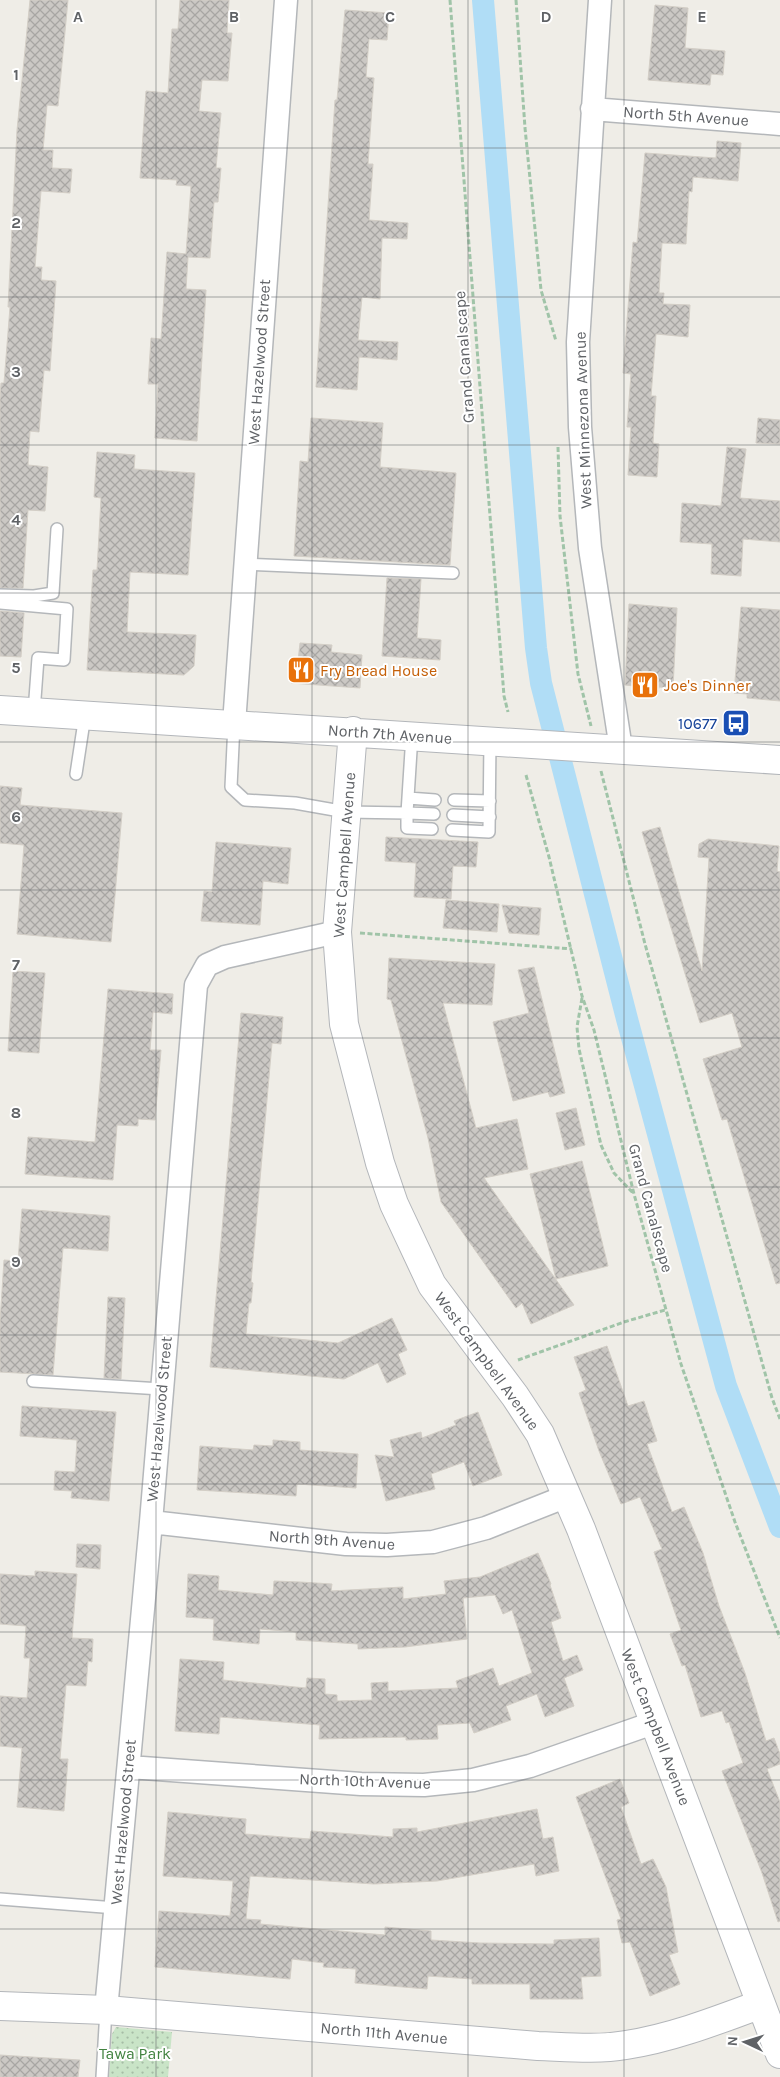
<svg xmlns="http://www.w3.org/2000/svg" width="780" height="2077" viewBox="0 0 780 2077" font-family="Karla,sans-serif">
  <style>
    .grass { fill: url(#grass-dots) }
    .lines { fill: none; stroke-linecap: round; stroke-linejoin: round }
    .canal { stroke: #b0ddf6; stroke-width: 22 }
    .building { fill: url(#building-cross-hatch); stroke: #d3cec6 }
    .lane-casing { stroke: #b4b7ba; stroke-width: 14 }
    .street-casing { stroke: #b4b7ba; stroke-width: 25 }
    .secondary-casing { stroke: #b3b6ba; stroke-width: 30 }
    .path { stroke: #a0c4a8; stroke-width: 3; stroke-dasharray: 5 2.5; stroke-linecap: butt }
    .lane { stroke: #fff; stroke-width: 11 }
    .street { stroke: #fff; stroke-width: 22 }
    .secondary { stroke: #fff; stroke-width: 28 }
    .grid { fill: none; stroke: #5f6266; stroke-width: 1; stroke-opacity: 0.55 }
    .labels { text-anchor: middle; dominant-baseline: central; stroke-width: 4; stroke-linejoin: round; paint-order: stroke }
    .street-label { font-size: 16px; fill: #5f6266; stroke: #fff }
    .food-label { font-size: 16px; fill: #c56008; stroke: #fff; text-anchor: start }
    .transit-label { font-size: 16px; fill: #164399; stroke: #fff; text-anchor: end }
    .park-label { font-size: 16px; fill: #428340; stroke: #fff }
    .grid-label { font-size: 16px; text-anchor: middle; font-weight: bold; fill: #5f6266; stroke: #fff; stroke-width: 4; stroke-linejoin: round; paint-order: stroke }
  </style>
  <defs>
    <pattern id="grass-dots" width="8" height="8" patternUnits="userSpaceOnUse" patternTransform="scale(1.25)"><rect width="8" height="8" fill="#c9e4c7"/><path d="M2 2h.1M6 6h.1" fill="none" stroke="#a6bca5" stroke-width="1.8" stroke-linecap="round"/></pattern>
    <pattern id="building-cross-hatch" width="8" height="8" patternUnits="userSpaceOnUse" patternTransform="scale(1.25)"><rect width="8" height="8" fill="#cbc8c4"/><path d="M0 0l8 8M0 8l8-8" fill="none" stroke="#a8a6a3"/></pattern>
  </defs>
  <rect width="100%" height="100%" fill="#efede7"/>
  <path class="grass" d="M116,2027L172,2032L168,2077H109L112,2034Z"/>
  <g class="lines">
    <path class="canal" d="M483,0L536,648L541,683L627,1019L726,1386L780,1527"/>
  </g>
  <path class="building" d="M30,0H68L58,106L47,105L43,150H53L52,168L72,169L70,193L41,191L35,267H42L41,280L56,281L50,371L44,370L39,432L30,431L28,465L48,467L45,511L28,510L23,588H0V400L1,383H4L10,307H8L17,130Z
    M180,0H229L227,33H232L228,81L202,80L199,111L221,113L216,168H221L218,202H214L210,258L188,257L186,289L206,290L197,441L155,438L158,384H148L151,338L161,339L167,252L186,254L191,186L176,185L177,180L140,178L146,91L168,93L172,29H178Z
    M655,5L688,8L685,48L725,51L723,75L711,74L710,85L648,80Z
    M345,10L389,13L387,40L369,39L366,77L374,78L368,164H373L369,220L408,223L407,239L382,238L380,299L362,297L358,340L398,342L397,360L359,357L357,390L316,387L335,100H337Z
    M717,141L741,143L738,181L693,177L692,192L689,191L686,244L662,243L659,293H664L663,304L690,305L688,337L656,334L651,396H656L653,443L659,444L657,477L628,475L631,427H627L631,374L623,373L633,242L637,243L645,153L716,158Z
    M311,418L383,423L380,467L456,473L450,565L294,556L300,461L308,462Z
    M758,418L780,420V444L756,443Z
    M727,447L746,449L740,498L780,501V542L743,539L741,576L711,574L712,544L680,542L682,503L721,506Z
    M97,452L135,455L134,469L195,473L188,575L130,572L127,632L196,635L194,666L184,675L87,670L93,570H97L101,498L94,497Z
    M387,578L421,579L417,638L441,640L440,660L382,656Z
    M629,604L677,608L673,688L659,687L658,692L634,690V686L625,685Z
    M741,607L780,610V701L747,698V694L734,693Z
    M0,611L24,613L21,657L0,656Z
    M300,643L332,645L331,652L362,655L360,688L291,683L294,661H298Z
    M0,786L22,788L20,805L122,813L111,942L17,934L24,845L0,843Z
    M660,827L702,971L709,858L698,857L699,844L708,839L779,846L777,871L780,872V1283L776,1284L727,1119L722,1120L703,1059L742,1047L732,1013L700,1023L642,832Z
    M386,837L478,842L476,867L453,866L451,899L414,897L416,863L385,861Z
    M216,842L291,848L288,884L263,881L260,925L201,921L204,891L212,892Z
    M446,900L499,904L497,932L443,928Z
    M502,905L541,908L539,935L509,933Z
    M389,958L495,964L492,1005L443,1003L476,1128L517,1119L528,1169L484,1178L574,1305L531,1324L522,1303L516,1308L441,1202L428,1138L391,1000L387,999Z
    M534,967L565,1093L550,1097L548,1092L513,1101L493,1022L529,1013L518,970Z
    M13,971L45,973L39,1053L8,1051Z
    M108,989L173,994L172,1014L153,1012L150,1050H161L155,1120L138,1119V1126L117,1125L113,1180L25,1174L28,1137L95,1142Z
    M241,1013L283,1017L281,1044L272,1043L251,1282L253,1283L251,1303H249L246,1334L338,1343L392,1318L407,1350L398,1354L406,1374L387,1383L378,1363L344,1379L210,1367Z
    M576,1108L585,1145L565,1150L556,1113Z
    M582,1161L608,1266L556,1279L530,1174Z
    M22,1209L110,1216L108,1251L63,1248L53,1375L0,1372V1322L4,1260L18,1261Z
    M108,1297L125,1298L121,1379L104,1378Z
    M607,1346L628,1406L644,1401L657,1441L647,1444L672,1512L684,1507L703,1553L719,1606L745,1673L766,1741L774,1738L780,1754V1764L767,1769L780,1802V1921L778,1922L762,1873L722,1771L743,1763L729,1722L726,1723L722,1711L701,1717L685,1665L682,1666L670,1634L681,1630L654,1552L662,1549L640,1497L621,1504L599,1451L579,1393L586,1390L574,1357Z
    M22,1406L116,1412L109,1501L71,1498L72,1491L54,1490L55,1471L75,1472L77,1440L20,1436Z
    M478,1412L502,1475L473,1486L464,1462L431,1474L435,1489L386,1501L375,1455L394,1457L390,1440L421,1432L422,1438L456,1425L454,1421Z
    M273,1440L300,1442V1450L358,1454L356,1488L297,1484L296,1496L197,1490L200,1446L253,1450L254,1445L273,1446Z
    M77,1544L101,1545L100,1569L76,1567Z
    M538,1553L551,1584L550,1585L561,1618L551,1622L563,1661L577,1655L583,1670L564,1678L574,1706L545,1717L537,1694L506,1706L511,1720L474,1733L470,1723L437,1725L438,1739L406,1740V1737L319,1739L320,1725L220,1717L219,1734L175,1731L180,1659L224,1662L223,1680L306,1688L307,1678L325,1679V1694L337,1695V1701L372,1700L371,1683L388,1682V1691L458,1688L456,1681L493,1668L499,1686L532,1673L512,1610L503,1614L495,1595L463,1598L467,1639L405,1647L358,1649V1644L296,1640V1632L260,1629L259,1644L213,1640L214,1619L186,1617L188,1574L219,1576L218,1590L273,1595L274,1581L300,1582L332,1584L331,1591L403,1587V1599L446,1594L444,1581L480,1577Z
    M35,1571L77,1574L72,1638L93,1639L92,1662L88,1661L86,1686L66,1685L60,1759H68L64,1811L17,1807L22,1748L0,1746V1696L27,1698L30,1658H24L26,1626L0,1624V1574L35,1576Z
    M620,1779L629,1803L621,1807L641,1864L653,1859L666,1887L678,1952L669,1955L680,1984L650,1996L630,1942L622,1943L617,1920L621,1919L576,1797Z
    M537,1809L543,1839L553,1837L559,1871L536,1876L534,1864L437,1881L374,1884L250,1876L246,1919L261,1920L260,1924L385,1935V1927L431,1931V1940L480,1943L554,1944V1940L599,1938L601,1976L581,1977L583,1999H530V1984H472V1979L428,1976L427,1989L355,1983L356,1969L323,1967L324,1963L292,1959L290,1979L155,1967L159,1911L230,1916L233,1881L163,1876L168,1812L246,1819L245,1834L310,1839L311,1831L393,1837V1829L417,1828V1832Z
    M0,2055L80,2060L78,2077H0Z"/>
  <g class="lines">
    <g class="lane-casing">
      <path id="lane" d="M245,564L453,573
        M0,595L34,596L53,593L57,529
        M0,603L67,609L64,660L38,658L34,712
        M234,724L231,787L245,800L295,803L346,812L407,813L412,735
        M76,774L85,715
        M408,798L435,800
        M454,800L490,801
        M453,815L490,817
        M432,829L407,828V813L434,814
        M452,830L489,832L490,740
        M33,1381L161,1389
        M0,1899L116,1908
        M102,2077L106,2010"/>
    </g>
    <g class="street-casing">
      <path id="street" d="M600,0L578,342L580,427L590,548L621,749
        M592,109L780,124
        M234,724L286,0
        M151,1522L346,1544L387,1545L433,1542L486,1528L567,1496
        M129,1767L361,1784L424,1785L473,1780L530,1766L653,1723
        M106,2010L151,1522L196,985L207,965L225,957L337,932"/>
    </g>
    <g class="secondary-casing">
      <path id="secondary" d="M0,710L780,760
        M353,731L337,932L344,1024L380,1163L394,1204L432,1285L515,1396L540,1434L581,1529L780,2054
        M0,2006L106,2010L538,2046C567,2047 597,2050 626,2045C672,2038 718,2020 761,2004"/>
    </g>
    <path class="path" d="M450,0L504,696L508,712
      M516,0L525,128L541,290L556,341
      M558,447L560,516L578,674L591,726
      M601,771L645,944L772,1398L780,1419
      M526,775L549,857L582,996L594,1030L634,1194L681,1364L735,1522L780,1638
      M360,933L572,949
      M582,998L577,1027L579,1049L601,1145L614,1173L633,1193
      M518,1360L624,1322L665,1310"/>
    <use href="#lane" class="lane"/>
    <use href="#street" class="street"/>
    <use href="#secondary" class="secondary"/>
  </g>
  <path class="grid" d="M156,0V2077M312,0V2077M468,0V2077M624,0V2077M0,148H780M0,297H780M0,445H780M0,593H780M0,742H780M0,890H780M0,1038H780M0,1187H780M0,1335H780M0,1484H780M0,1632H780M0,1780H780M0,1929H780"/>
  <defs>
    <g id="restaurant-square" transform="scale(1.4375)"><rect x="-9" y="-9" width="18" height="18" rx="4" fill="#e8710a" stroke="#fff"/><path d="M-5-6h1v4h1v-4h1v4h1v-4h1v5L-1.5 .5V6h-2V.5L-5-1ZM5-6V6H3V1.5H1.5Q1.5-4 5-6Z" fill="#fff"/></g>
    <g id="bus-square" transform="scale(1.4375)"><rect x="-9" y="-9" width="18" height="18" rx="4" fill="#1a4fb4" stroke="#fff"/><path d="M-5-6H5V4H4V6H2V4H-2V6H-4V4H-5ZM-3.5-4V0h7V-4ZM-3.5 1.2v1.5H-2V1.2ZM2 1.2v1.5H3.5V1.2Z" fill="#fff"/></g>
  </defs>
  <g fill-rule="evenodd">
    <use href="#restaurant-square" x="301" y="670"/>
    <use href="#restaurant-square" x="645" y="685"/>
    <use href="#bus-square" x="736" y="723"/>
  </g>
  <g class="labels">
    <g class="street-label">
      <text transform="translate(686 116) rotate(4)">North 5th Avenue</text>
      <text transform="translate(464 357) rotate(-94)">Grand Canalscape</text>
      <text transform="translate(259 362) rotate(-86)">West Hazelwood Street</text>
      <text transform="translate(583 420) rotate(-92)">West Minnezona Avenue</text>
      <text transform="translate(390 734) rotate(4)">North 7th Avenue</text>
      <text transform="translate(344 855) rotate(-86)">West Campbell Avenue</text>
      <text transform="translate(651 1208) rotate(75)">Grand Canalscape</text>
      <text transform="translate(487 1361) rotate(54)">West Campbell Avenue</text>
      <text transform="translate(159 1419) rotate(-85)">West Hazelwood Street</text>
      <text transform="translate(332 1540) rotate(4)">North 9th Avenue</text>
      <text transform="translate(656 1727) rotate(69)">West Campbell Avenue</text>
      <text transform="translate(365 1781) rotate(2)">North 10th Avenue</text>
      <text transform="translate(123 1822) rotate(-85)">West Hazelwood Street</text>
      <text transform="translate(384 2033) rotate(5)">North 11th Avenue</text>
    </g>
    <g class="food-label">
      <text x="320" y="670">Fry Bread House</text>
      <text x="664" y="685">Joe's Dinner</text>
    </g>
    <g class="transit-label">
      <text x="717" y="723">10677</text>
    </g>
    <g class="park-label">
      <text x="135" y="2053">Tawa Park</text>
    </g>
  </g>
  <g class="grid-label">
    <text x="78" y="22">A</text>
    <text x="234" y="22">B</text>
    <text x="390" y="22">C</text>
    <text x="546" y="22">D</text>
    <text x="702" y="22">E</text>
    <text x="16" y="80">1</text>
    <text x="16" y="228">2</text>
    <text x="16" y="377">3</text>
    <text x="16" y="525">4</text>
    <text x="16" y="673">5</text>
    <text x="16" y="822">6</text>
    <text x="16" y="970">7</text>
    <text x="16" y="1118">8</text>
    <text x="16" y="1267">9</text>
  </g>
  <g transform="translate(745 2042) rotate(274)" stroke="#ffffff" stroke-width="4" paint-order="stroke">
  <path d="M0-4L9 19L0 12L-9 19Z" fill="#5f6266"/>
  <text y="-8" font-size="14" font-weight="bold" text-anchor="middle" fill="#5f6266">N</text>
  </g>
</svg>
